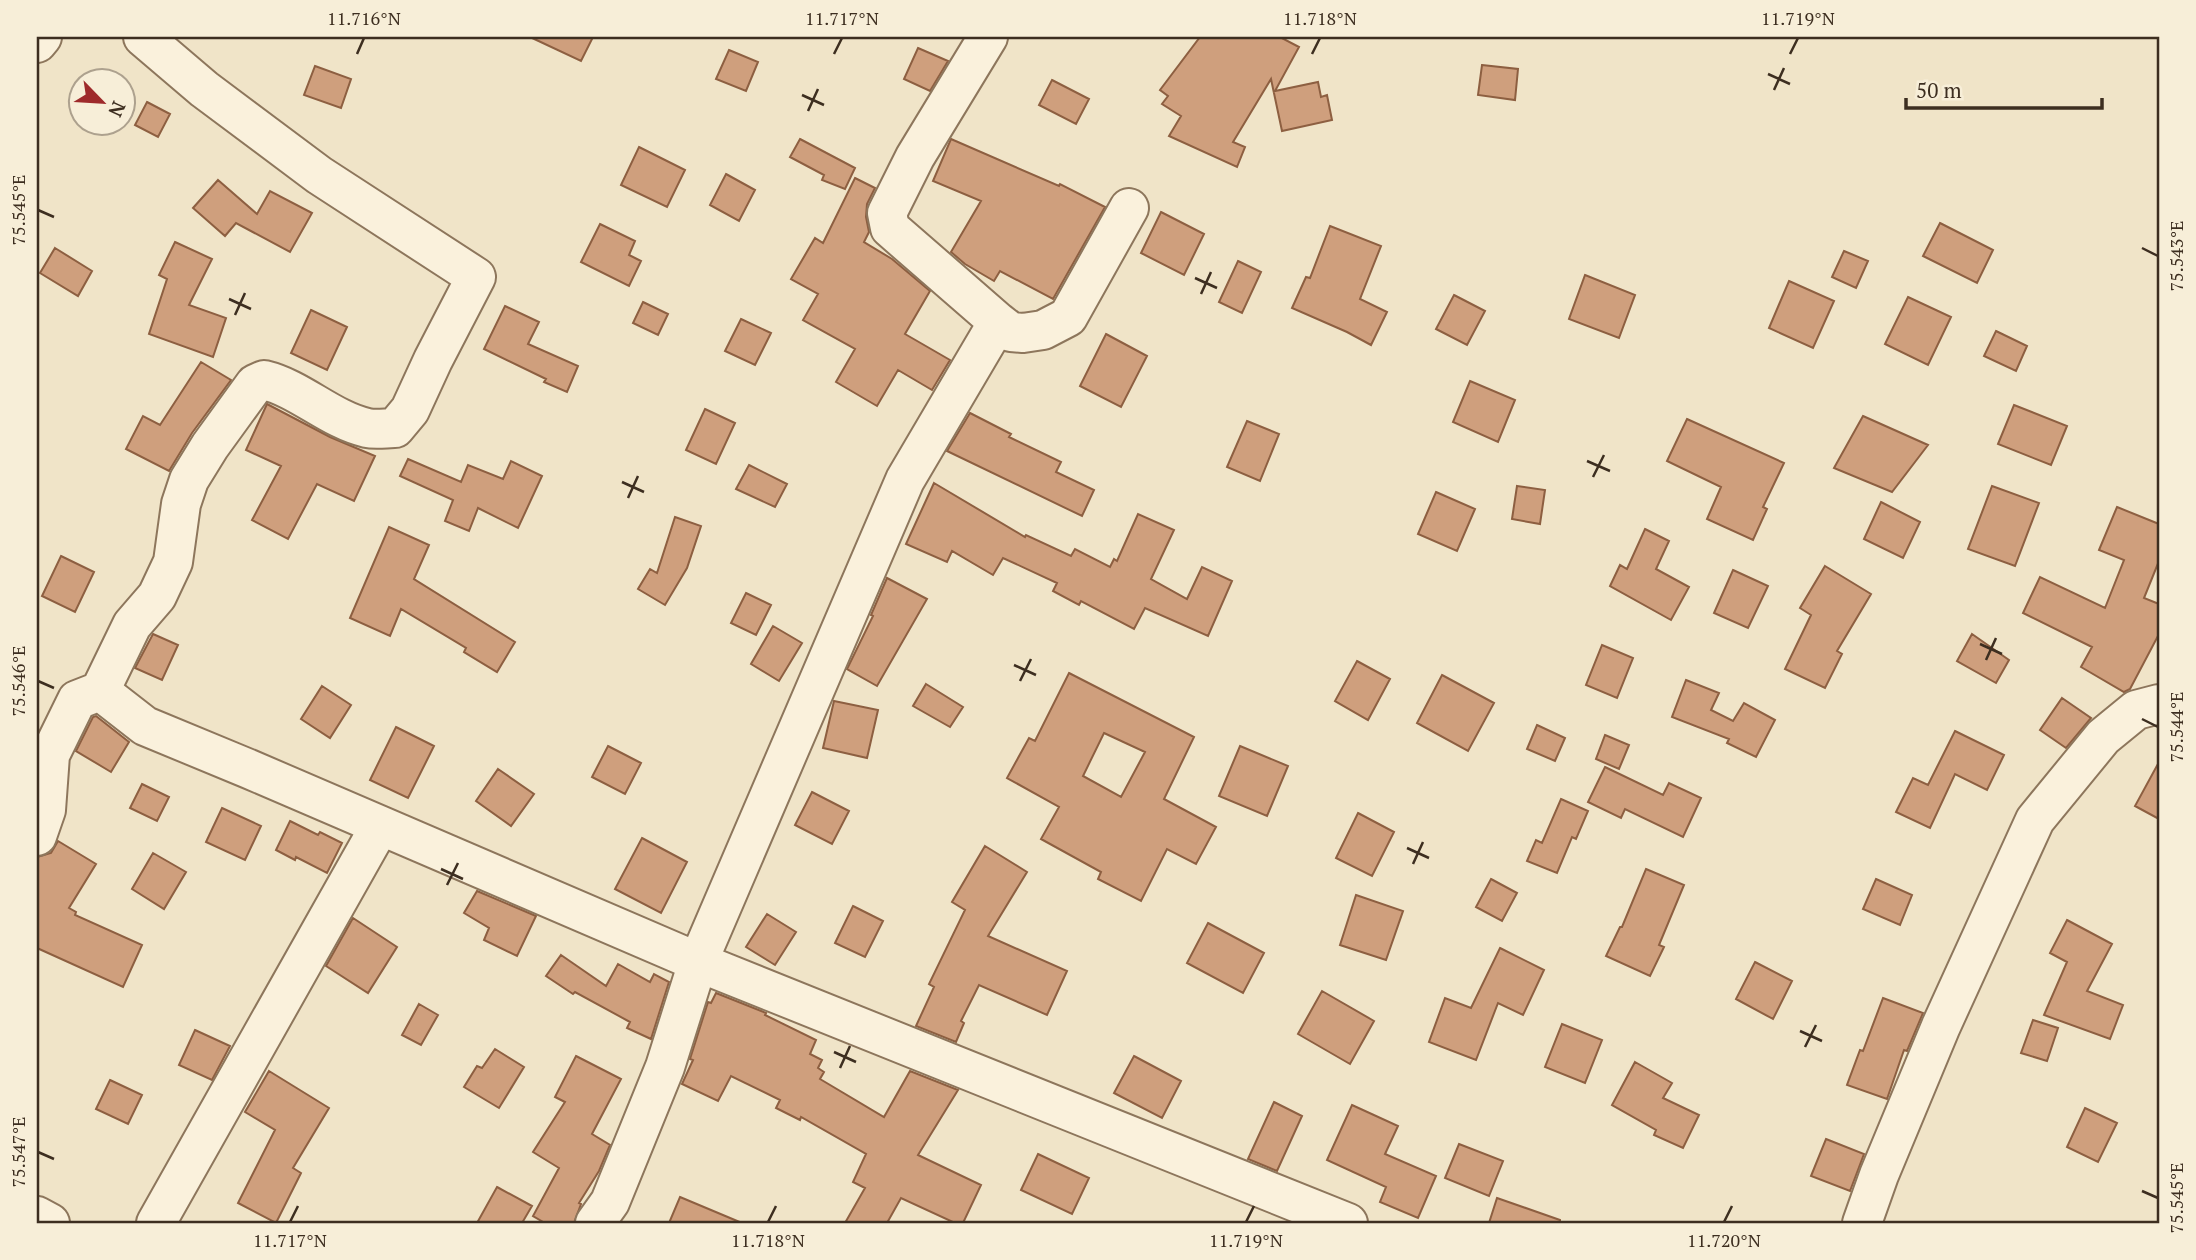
<svg xmlns="http://www.w3.org/2000/svg" width="2196" height="1260" viewBox="0 0 2196 1260" font-family="'PT Serif',serif">
  <style>
    .building { fill: #cf9f7d; stroke: #8d5f41; stroke-width: 2; fill-rule: evenodd }
    .lines { fill: none; stroke-linecap: round; stroke-linejoin: round }
    .minor-casing { stroke: #8d765c; stroke-width: 42 }
    .minor { stroke: #faf1dc; stroke-width: 38 }
    .ticks { fill: none; stroke: #3d2e20; stroke-width: 2.5 }
    .neatline { fill: none; stroke: #3d2e20; stroke-width: 2.5 }
    .ticks-label { font-size: 18px; text-anchor: middle; fill: #3d2e20 }
  </style>
  <rect width="100%" height="100%" fill="#f0e4c8"/>
  <path class="building" d="M530,37H593L581,61Z
    M1200,37H1280L1299,47L1275,91L1318,82L1321,97L1327,95L1332,120L1282,131L1271,79L1233,142L1245,147L1237,167L1169,136L1181,116L1162,104L1168,96L1160,90Z
    M918,48L948,61L930,91L904,79Z
    M729,50L758,62L746,91L716,79Z
    M1482,65L1518,69L1515,100L1478,95Z
    M315,66L351,79L341,108L304,95Z
    M1052,80L1089,99L1076,124L1039,105Z
    M147,102L170,114L158,137L135,125Z
    M800,139L855,168L845,189L822,180L824,175L790,157Z
    M951,139L1059,186L1060,184L1105,207L1053,299L1000,271L994,281L965,264L951,252L981,201L933,181Z
    M639,147L685,170L667,207L621,185Z
    M726,174L755,190L739,221L710,205Z
    M855,178L875,188L867,204L866,217L869,232L864,242L892,259L930,291L905,334L950,360L932,390L898,370L877,406L836,382L855,349L803,320L818,294L791,279L815,238L823,243Z
    M218,180L257,214L270,191L312,213L290,252L236,223L225,236L193,208Z
    M1161,212L1204,234L1184,275L1141,253Z
    M1940,223L1993,250L1977,283L1923,256Z
    M600,224L635,241L629,255L641,261L629,286L581,262Z
    M1330,226L1381,246L1360,299L1387,312L1371,345L1347,332L1292,308L1306,277L1310,278Z
    M175,242L212,259L189,305L226,318L213,357L149,334L167,279L159,275Z
    M55,248L92,271L78,296L40,273Z
    M1844,251L1868,261L1856,288L1832,277Z
    M1238,261L1261,272L1242,313L1219,302Z
    M1585,275L1635,295L1619,338L1569,319Z
    M1789,281L1834,301L1813,348L1769,328Z
    M1454,295L1485,311L1467,345L1436,329Z
    M1908,297L1951,317L1928,365L1885,344Z
    M643,302L668,314L658,335L633,323Z
    M505,306L539,322L528,344L578,366L567,392L544,382L546,379L484,349Z
    M311,310L347,327L327,370L291,353Z
    M741,319L771,333L755,365L725,351Z
    M1996,331L2027,346L2016,371L1984,356Z
    M1106,334L1147,356L1121,407L1080,386Z
    M201,362L231,380L192,433L169,471L126,449L143,416L160,425Z
    M1470,381L1515,400L1498,442L1453,422Z
    M267,404L330,437L375,456L354,501L317,484L288,539L252,520L281,466L246,450Z
    M2014,405L2067,426L2051,465L1998,444Z
    M705,409L735,423L716,464L686,450Z
    M970,413L1011,434L1009,437L1061,462L1056,472L1094,490L1082,516L947,451Z
    M1863,416L1928,445L1892,492L1834,468Z
    M1687,419L1784,463L1763,507L1767,509L1753,540L1707,519L1721,487L1667,461Z
    M1247,421L1279,434L1260,481L1227,467Z
    M408,459L461,482L468,465L503,479L511,461L542,476L518,528L478,508L469,531L445,521L453,500L400,476Z
    M749,465L787,484L775,507L736,489Z
    M934,483L1025,537L1026,535L1071,556L1075,549L1110,567L1114,559L1117,561L1138,514L1174,530L1151,579L1187,599L1202,567L1232,581L1208,636L1145,608L1134,629L1081,601L1079,605L1053,591L1057,583L1003,558L993,575L952,551L947,562L906,544Z
    M1517,486L1545,490L1540,524L1512,519Z
    M1992,486L2039,503L2015,566L1968,549Z
    M1436,492L1475,509L1457,551L1418,534Z
    M1881,502L1920,522L1903,558L1864,539Z
    M2117,507L2159,524V561L2144,598L2159,604V634L2130,689L2124,692L2081,667L2092,647L2023,613L2040,577L2105,608L2124,560L2099,550Z
    M675,517L701,526L687,568L665,605L638,589L650,569L657,573Z
    M389,527L429,545L414,579L515,642L497,672L464,652L466,648L401,609L390,636L350,618Z
    M1645,529L1669,541L1656,569L1689,587L1671,620L1610,586L1620,565L1627,569Z
    M61,556L94,572L75,612L42,596Z
    M1825,566L1871,594L1837,651L1842,654L1825,688L1785,669L1811,615L1800,608Z
    M1733,570L1768,586L1748,628L1714,613Z
    M887,578L927,599L877,686L847,669L873,616L871,615Z
    M746,593L771,605L756,635L731,623Z
    M773,626L802,643L779,681L751,664Z
    M153,634L178,645L162,680L135,668Z
    M1972,634L2009,660L1996,683L1957,661Z
    M1602,645L1633,658L1617,698L1586,685Z
    M1357,661L1390,679L1368,720L1335,701Z
    M1069,673L1194,737L1164,799L1216,827L1196,864L1167,849L1141,901L1098,879L1101,872L1041,839L1059,807L1007,778L1029,738L1035,741ZM1104,733L1145,752L1121,797L1083,776Z
    M1442,675L1494,703L1468,751L1417,723Z
    M1686,680L1719,693L1711,710L1733,721L1744,703L1775,720L1756,757L1727,743L1729,739L1672,717Z
    M926,684L963,707L950,727L913,706Z
    M322,686L351,705L330,738L301,719Z
    M2062,698L2091,718L2066,748L2040,730Z
    M834,701L878,710L867,758L823,748Z
    M96,716L129,742L111,772L76,751L93,717Z
    M1537,725L1565,738L1555,761L1527,749Z
    M396,727L434,746L408,798L370,780Z
    M1955,731L2004,755L1987,790L1955,774L1930,828L1896,812L1913,778L1928,785Z
    M1605,735L1629,745L1619,769L1596,759Z
    M608,746L641,763L625,794L592,777Z
    M1240,746L1288,766L1267,816L1219,796Z
    M2159,762V819L2135,806Z
    M1605,767L1663,795L1669,783L1701,798L1683,837L1625,809L1621,818L1588,802Z
    M498,769L534,794L511,826L476,801Z
    M142,784L169,797L157,821L130,808Z
    M812,792L849,811L832,844L795,825Z
    M1561,799L1588,811L1576,839L1572,837L1557,873L1527,861L1536,840L1542,843Z
    M222,808L261,826L245,860L206,842Z
    M1358,813L1394,832L1372,876L1336,858Z
    M290,821L318,835L320,832L342,843L327,873L296,857L295,860L276,850Z
    M642,838L687,862L661,913L615,889Z
    M58,841L96,864L69,908L76,912L75,915L142,945L123,987L37,948V857L51,853Z
    M985,846L1027,872L988,936L1067,971L1047,1015L979,985L961,1021L964,1023L956,1042L916,1026L934,987L929,984L965,910L952,902Z
    M153,853L186,872L164,909L132,889Z
    M1646,869L1684,885L1659,945L1664,947L1650,976L1606,956L1620,927H1622Z
    M1491,879L1517,893L1502,921L1476,907Z
    M1876,879L1912,895L1900,925L1863,909Z
    M477,891L536,916L517,956L484,940L489,928L464,913Z
    M1356,895L1403,911L1386,960L1340,945Z
    M853,906L883,921L865,957L835,943Z
    M767,914L796,932L775,965L746,947Z
    M353,918L397,947L368,993L326,966Z
    M2067,920L2112,944L2087,991L2123,1005L2110,1039L2044,1015L2067,962L2050,953Z
    M1208,923L1264,953L1243,993L1187,963Z
    M1500,948L1544,970L1523,1015L1498,1003L1476,1060L1429,1042L1445,998L1471,1008Z
    M561,955L606,986L618,964L650,982L654,974L669,982L651,1039L627,1028L630,1022L575,992L573,994L546,976Z
    M1755,962L1792,981L1773,1019L1736,999Z
    M1322,991L1374,1021L1350,1064L1298,1034Z
    M716,993L766,1013L765,1015L816,1040L810,1054L822,1060L818,1068L824,1072L820,1079L884,1117L910,1071L958,1090L918,1155L981,1185L963,1223H955L901,1198L887,1223H845L865,1188L853,1182L866,1154L801,1117L800,1120L776,1108L780,1100L731,1076L718,1101L682,1084L693,1060L690,1059L708,1002L711,1003Z
    M1883,998L1923,1013L1907,1051L1904,1050L1887,1099L1847,1085L1860,1050L1863,1051Z
    M419,1004L438,1015L421,1045L402,1035Z
    M2033,1020L2058,1028L2047,1061L2021,1053Z
    M1562,1024L1602,1040L1585,1083L1545,1067Z
    M195,1030L230,1046L212,1080L179,1065Z
    M495,1049L524,1067L499,1108L464,1087L477,1066L482,1068Z
    M576,1056L621,1079L592,1134L610,1145L599,1171L579,1203L581,1204L574,1223H545L533,1216L559,1168L533,1152L565,1102L555,1097Z
    M1134,1056L1181,1081L1162,1118L1114,1093Z
    M1635,1062L1672,1083L1663,1098L1699,1115L1683,1148L1654,1135L1656,1130L1612,1105Z
    M269,1071L329,1108L293,1168L301,1173L276,1223L238,1203L275,1130L245,1112Z
    M110,1080L142,1095L128,1124L96,1109Z
    M1274,1102L1302,1116L1277,1171L1248,1159Z
    M1352,1105L1398,1126L1385,1154L1436,1176L1418,1218L1380,1202L1386,1187L1327,1160Z
    M2085,1108L2117,1123L2098,1162L2067,1147Z
    M1826,1139L1864,1154L1850,1191L1811,1176Z
    M1459,1144L1503,1161L1489,1196L1445,1178Z
    M1038,1154L1089,1178L1072,1214L1021,1190Z
    M497,1187L532,1206L522,1223H477Z
    M680,1197L742,1223H669Z
    M1497,1198L1560,1220V1223H1489Z"/>
  <g class="lines">
    <g class="minor-casing">
      <path id="minor" d="M988,37L915,157L887,213L890,228L998,322
        M37,43L42,37
        M100,691L145,726L249,769L698,962L1348,1223
        M37,836L46,810L50,755L77,700L100,691L132,625L157,596L173,562L181,504L189,480L210,446L255,384L264,380C301,389 329,419 367,428C376,430 386,428 395,428L410,410L433,360L476,277L319,175L204,89L143,37
        M37,1216L50,1223
        M156,1223L380,826
        M595,1223L610,1202L665,1067L698,962L905,480L998,322L1011,332L1023,333L1043,330L1068,317L1129,208
        M1862,1223L1879,1175L1941,1026L2035,820L2103,737L2136,710L2159,704"/>
    </g>
    <use href="#minor" class="minor"/>
  </g>
  <path class="ticks" d="M357,54L364,38M834,54L842,38M1312,54L1320,38M1790,54L1798,38M1768,74L1790,84M1774,90L1784,68M802,95L824,105M808,111L818,89M38,210L54,217M2142,248L2158,256M1195,278L1217,288M1201,294L1211,272M229,299L251,309M235,315L245,293M1587,461L1610,471M1593,477L1604,455M622,482L644,492M628,498L638,476M1980,644L2002,654M1986,660L1996,638M1014,665L1036,675M38,681L54,688M1020,681L1031,659M2142,719L2158,727M1407,848L1429,858M1413,864L1423,842M441,869L463,879M447,885L458,863M1800,1031L1822,1041M1805,1047L1816,1025M834,1052L856,1062M840,1068L850,1046M38,1152L54,1159M2142,1191L2158,1198M290,1222L298,1206M768,1222L776,1206M1246,1222L1254,1206M1724,1222L1732,1206"/>
  <rect width="2196" height="1260" fill="none" stroke="#f7eed8" stroke-width="77"/>
  <g transform="translate(102 102) rotate(115)"><circle r="33" fill="#f7eed8" stroke="#ada18e" stroke-width="2"/>
  <path d="M0-5L12 26L0 18L-12 26Z" fill="#9e2a2b"/>
  <text y="-10" font-size="19" font-weight="bold" text-anchor="middle" fill="#3d2e20">N</text>
  </g>
  <path d="M1906 98v10h196v-10" fill="none" stroke="#3d2e20" stroke-width="3.5"/>
  <text x="1916" y="98" font-size="21" fill="#3d2e20" stroke="#f7eed8" stroke-width="5" paint-order="stroke">50 m</text>
  <rect x="38" y="38" width="2120" height="1184" class="neatline"/>
  <g class="ticks-label">
    <text x="364" y="25">11.716°N</text>
    <text x="842" y="25">11.717°N</text>
    <text x="1320" y="25">11.718°N</text>
    <text x="1798" y="25">11.719°N</text>
    <text transform="translate(19 210) rotate(-90)" y="6">75.545°E</text>
    <text transform="translate(2177 256) rotate(-90)" y="6">75.543°E</text>
    <text transform="translate(19 681) rotate(-90)" y="6">75.546°E</text>
    <text transform="translate(2177 727) rotate(-90)" y="6">75.544°E</text>
    <text transform="translate(19 1152) rotate(-90)" y="6">75.547°E</text>
    <text transform="translate(2177 1198) rotate(-90)" y="6">75.545°E</text>
    <text x="290" y="1247">11.717°N</text>
    <text x="768" y="1247">11.718°N</text>
    <text x="1246" y="1247">11.719°N</text>
    <text x="1724" y="1247">11.720°N</text>
  </g>
</svg>
